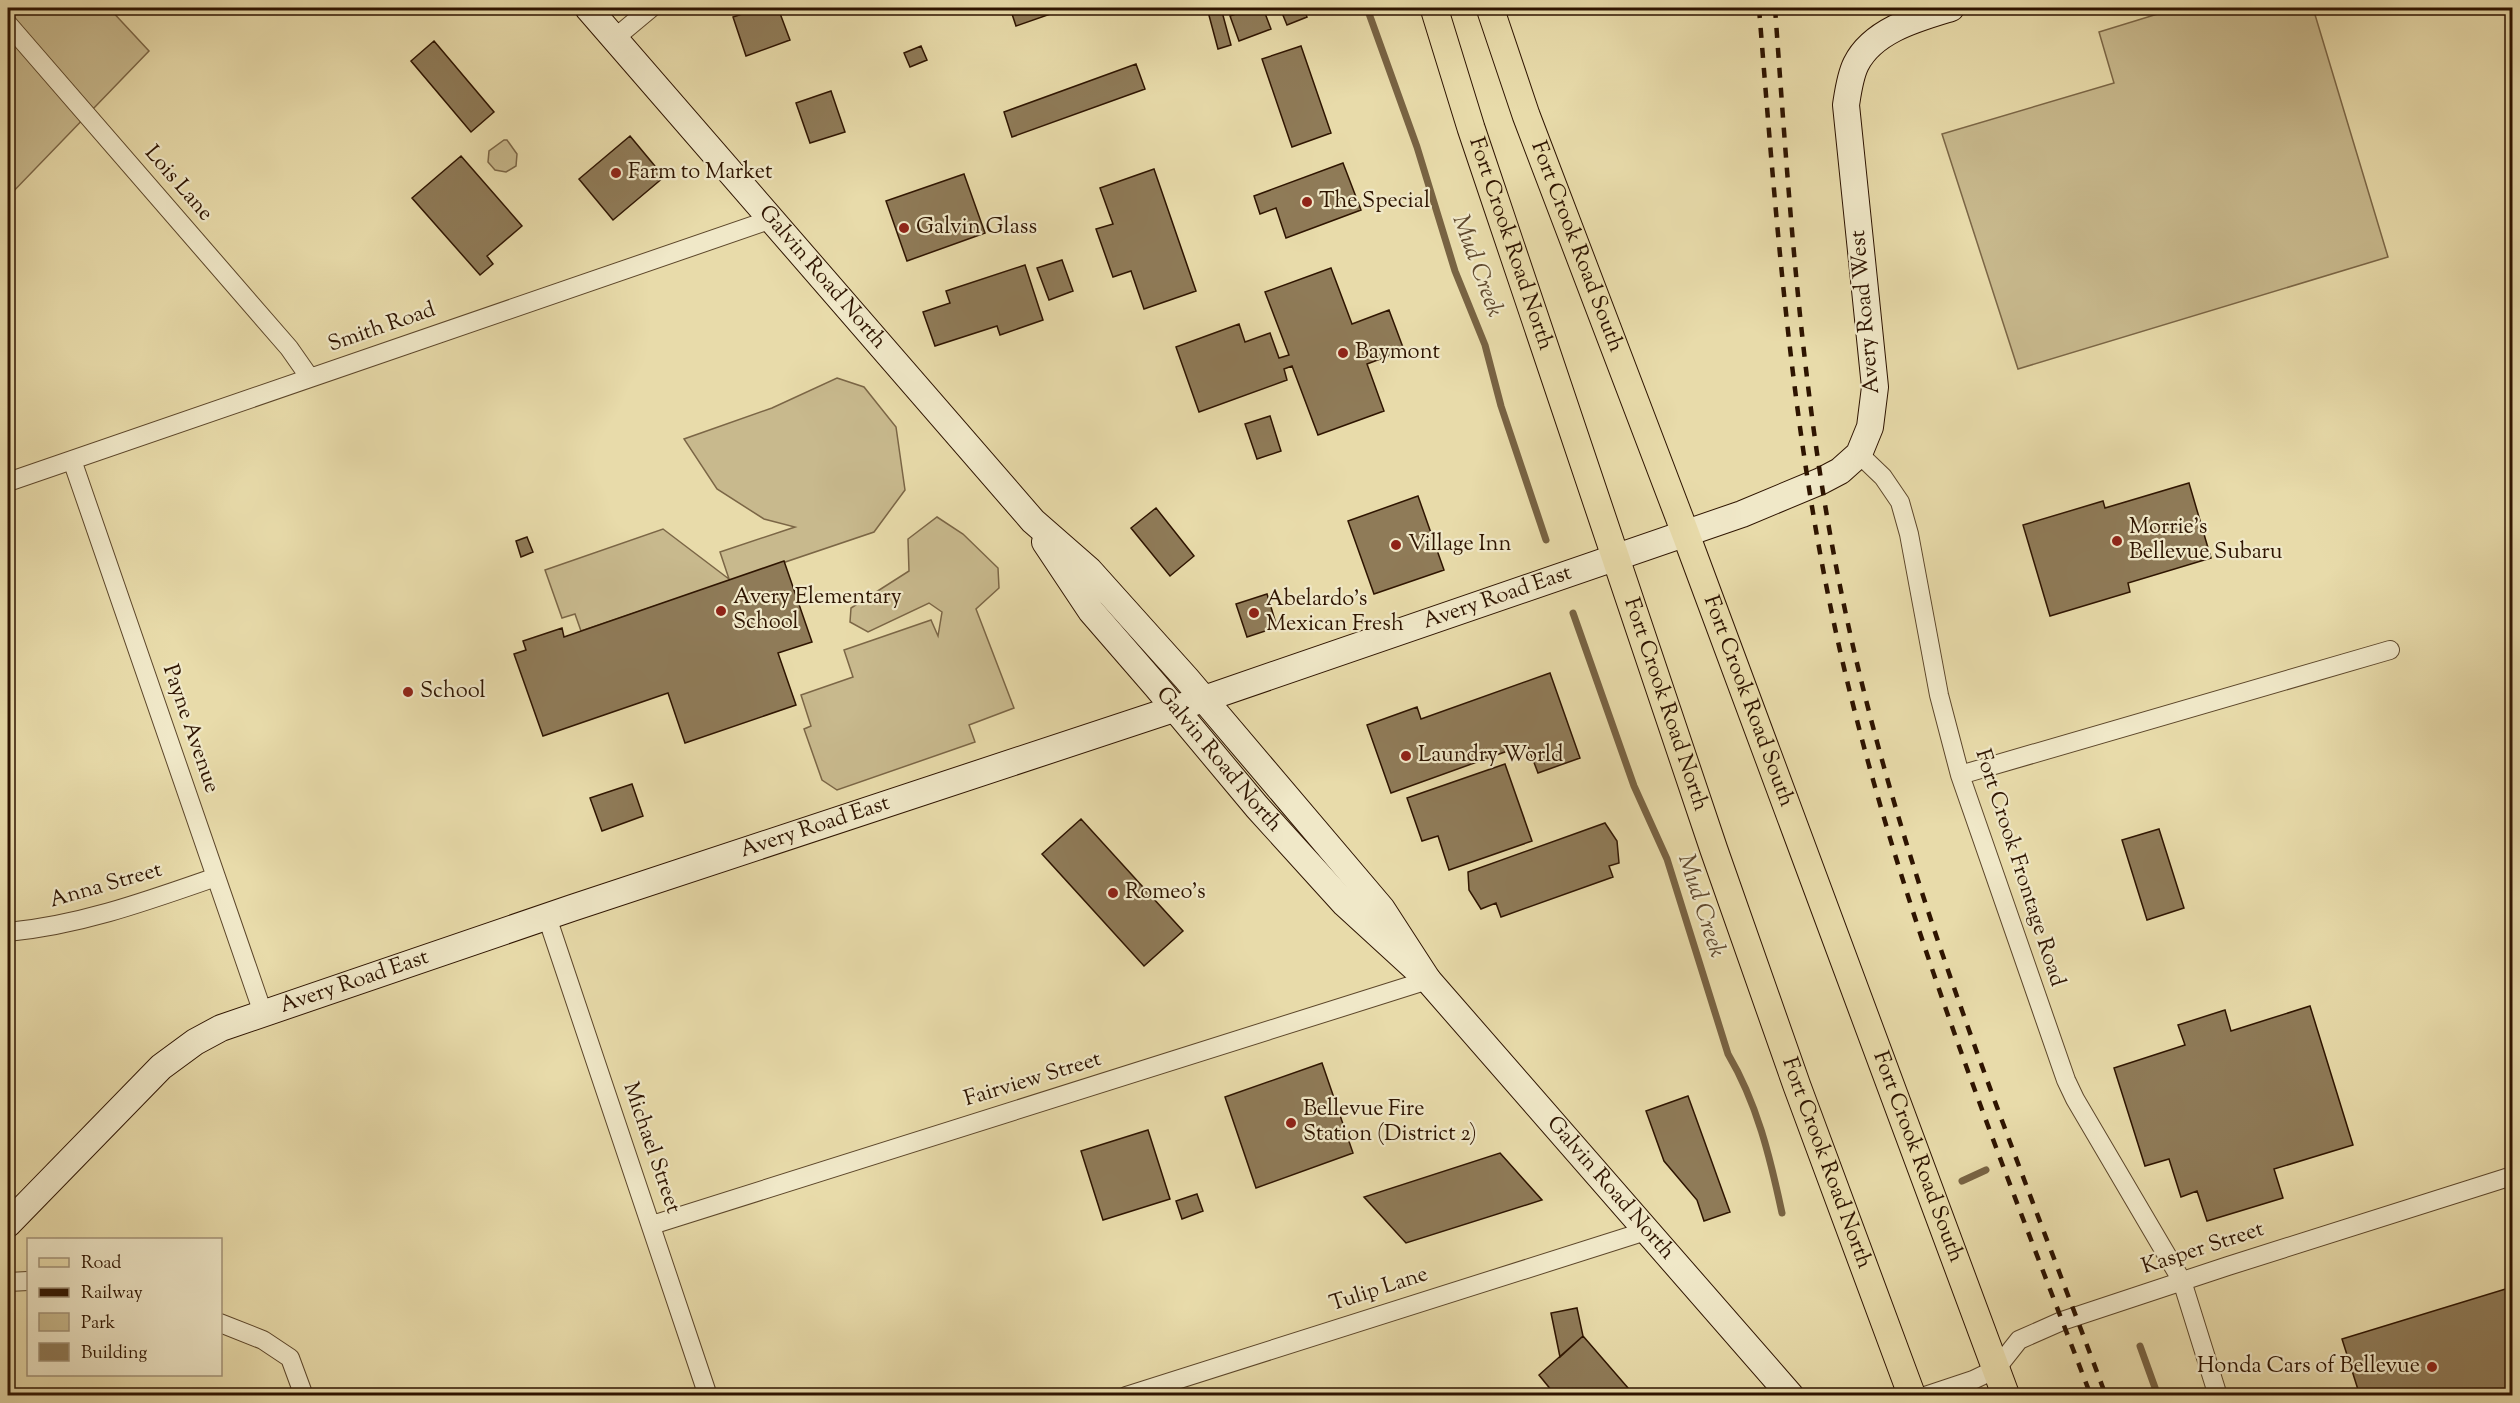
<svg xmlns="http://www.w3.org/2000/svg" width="2520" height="1403" viewBox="0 0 2520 1403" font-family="'Sorts Mill Goudy',serif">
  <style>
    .green { fill: #c8b98d; stroke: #7b6646; stroke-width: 1.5 }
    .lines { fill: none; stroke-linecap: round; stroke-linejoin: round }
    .stream { stroke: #786343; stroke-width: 7 }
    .building { fill: #8f7b58; stroke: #2e1400; stroke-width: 1.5 }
    .street-casing { stroke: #5c462a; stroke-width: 20 }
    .secondary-casing { stroke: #2e1400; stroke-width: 28 }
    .primary-casing { stroke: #2e1400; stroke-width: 29 }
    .street { stroke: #f0e8c8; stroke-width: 18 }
    .secondary { stroke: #f0e8c8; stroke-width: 26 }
    .primary { stroke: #e8dbaa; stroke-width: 27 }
    .rail { stroke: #2e1400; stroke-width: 4.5; stroke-dasharray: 10 10; stroke-linecap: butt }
    .poi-dot { fill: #8f2418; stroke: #f0e8c8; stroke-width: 2 }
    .labels { text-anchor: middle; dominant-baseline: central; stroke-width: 4.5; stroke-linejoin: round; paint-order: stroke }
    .poi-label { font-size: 22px; fill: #2e1400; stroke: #f0e8c8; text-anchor: start }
    .street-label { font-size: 22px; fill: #2e1400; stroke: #f0e8c8 }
    .water-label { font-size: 24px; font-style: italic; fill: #5f482d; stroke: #f0e8c8 }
  </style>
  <rect width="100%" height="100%" fill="#e8dbaa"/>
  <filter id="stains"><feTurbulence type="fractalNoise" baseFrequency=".00333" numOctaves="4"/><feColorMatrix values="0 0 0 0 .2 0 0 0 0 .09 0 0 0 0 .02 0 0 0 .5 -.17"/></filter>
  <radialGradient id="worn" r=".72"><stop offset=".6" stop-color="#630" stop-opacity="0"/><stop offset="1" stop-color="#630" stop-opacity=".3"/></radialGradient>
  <path class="green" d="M8,8H109L149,51L8,197Z
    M2177,8H2313L2388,257L2018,369L1942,134L2114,83L2099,32Z
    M504,140H507L517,154L516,166L506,172L495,170L488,162L489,151Z
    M837,378L864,387L896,427L905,490L874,532L581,631L575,614L562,618L545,570L663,529L729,579L720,552L795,527L764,519L717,489L684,439L772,408Z
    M937,517L963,534L998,568L999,588L976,609L1014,708L969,725L975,742L837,790L822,780L804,729L811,726L801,695L853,677L844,650L931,620L938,636L942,612L929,603L868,632L850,622L851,608L909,571L908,539Z"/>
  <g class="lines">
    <path class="stream" d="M1367,8L1417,147L1455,271L1485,345L1501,406L1546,540
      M1573,613L1634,786L1667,859L1728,1054C1757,1103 1770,1157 1782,1213
      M1962,1181L1986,1170
      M2140,1346L2158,1396"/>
  </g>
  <path class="building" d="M761,8H778L790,40L746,56L733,17Z
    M835,8H854L837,13Z
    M1010,8H1064L1065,9L1016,26Z
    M1207,8H1221L1231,45L1218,49Z
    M1253,8H1263L1271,29L1239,41L1230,16Z
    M1280,8H1303L1307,17L1287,25Z
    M434,41L494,112L471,132L411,61Z
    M921,46L927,60L910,67L904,53Z
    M1301,46L1331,133L1292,147L1262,59Z
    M1136,64L1145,89L1012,137L1004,112Z
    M831,91L845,132L810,143L796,103Z
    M630,136L664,177L613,220L579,179Z
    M461,156L522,226L487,256L493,264L480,275L412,198Z
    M1343,163L1361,210L1286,238L1276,208L1260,214L1254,196Z
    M1154,169L1196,291L1144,309L1131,271L1113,277L1096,229L1113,224L1100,188Z
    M964,174L985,233L907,261L886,201Z
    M1062,260L1073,291L1049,300L1037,268Z
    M1025,265L1043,320L1000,335L997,326L935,346L923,312L950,303L946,291Z
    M1331,268L1352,324L1389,310L1404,350L1367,364L1384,411L1318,435L1292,366L1284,369L1287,380L1199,412L1176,347L1239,324L1245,342L1270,333L1279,358L1289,355L1265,292Z
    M1270,416L1281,451L1257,459L1245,424Z
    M2189,483L2211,558L2128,583L2130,592L2050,616L2023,525L2103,501L2105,508Z
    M1418,496L1444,570L1374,594L1348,521Z
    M1156,508L1194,556L1170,576L1131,528Z
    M527,537L533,552L521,557L516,541Z
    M784,561L812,642L778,653L796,705L685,743L668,693L543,736L514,654L526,650L523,641L562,628L564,637Z
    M1267,594L1277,627L1247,637L1236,604Z
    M1550,673L1580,758L1538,773L1527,744L1391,793L1367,725L1417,707L1421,719Z
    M1505,764L1532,841L1449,870L1438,836L1422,841L1407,798Z
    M632,784L643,816L602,831L590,798Z
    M1081,819L1183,931L1144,966L1042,854Z
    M1605,823L1617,841L1619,863L1609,866L1613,877L1501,917L1496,903L1481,909L1469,890L1468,872Z
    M2159,829L2184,908L2147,920L2122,840Z
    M2310,1006L2353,1145L2274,1169L2283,1198L2207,1221L2197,1191L2181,1197L2169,1159L2145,1166L2114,1068L2185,1045L2178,1025L2225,1010L2231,1031Z
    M1322,1063L1353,1153L1256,1188L1225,1097Z
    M1688,1096L1730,1212L1704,1221L1697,1200L1664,1161L1646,1111Z
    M1148,1130L1170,1199L1103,1220L1081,1151Z
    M1500,1153L1542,1200L1406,1243L1364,1197Z
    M1197,1194L1203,1211L1182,1219L1176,1201Z
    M2512,1287V1396H2360L2342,1339Z
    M1577,1308L1583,1336L1560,1357L1551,1313Z
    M1583,1336L1635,1396H1556L1539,1375Z"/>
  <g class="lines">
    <g class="street-casing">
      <path id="street" d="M8,24L289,348L310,378
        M615,38L651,8
        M1859,454L1883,477L1900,502L1909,534L1939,695L1960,775L2066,1080L2075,1099L2182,1281L2218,1396
        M72,460L263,1013
        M8,482L772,219
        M1960,775L2390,650
        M547,917L708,1396
        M8,932C81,925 147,901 216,877
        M652,1225L1428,980
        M8,1282L28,1281
        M220,1323L263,1340L290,1358L304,1396
        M1126,1396L1646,1231
        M1925,1396L1973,1380L1996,1369L2019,1340L2062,1321L2228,1266L2512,1176"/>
    </g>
    <g class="secondary-casing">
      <g id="secondary">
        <path id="s1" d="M588,8L1033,521L1089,570L1186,678L1382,909L1428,980"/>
        <path id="s2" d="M1045,542L1091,611L1156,686L1257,807L1345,904L1428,980L1791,1396"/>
        <path id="s3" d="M8,1224L161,1067L195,1042L221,1028L572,908L1204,699L1742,514L1821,481L1840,471L1859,454L1870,427L1875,387L1846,105C1848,92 1850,76 1856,64C1873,30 1918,18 1951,8"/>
      </g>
    </g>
    <g class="primary-casing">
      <g id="primary">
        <path id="s4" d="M1434,8L1471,128L1714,850L1797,1086L1912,1396"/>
        <path id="s5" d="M1490,8L1526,115L1686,535L2006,1396"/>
      </g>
    </g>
    <use href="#street" class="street"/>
    <use href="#secondary" class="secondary"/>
    <use href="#primary" class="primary"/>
    <path class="rail" d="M1759,8C1777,231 1793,454 1845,672C1904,920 2000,1158 2091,1396
      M1775,8C1789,199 1801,392 1839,581C1895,862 2006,1128 2106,1396"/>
  </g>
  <g class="poi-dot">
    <circle cx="616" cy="173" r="6"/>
    <circle cx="1307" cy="202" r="6"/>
    <circle cx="904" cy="228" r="6"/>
    <circle cx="1343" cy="353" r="6"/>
    <circle cx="2117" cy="541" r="6"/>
    <circle cx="1396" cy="545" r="6"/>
    <circle cx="721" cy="611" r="6"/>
    <circle cx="1254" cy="613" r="6"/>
    <circle cx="408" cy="692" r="6"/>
    <circle cx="1406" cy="756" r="6"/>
    <circle cx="1113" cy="893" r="6"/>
    <circle cx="1291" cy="1123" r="6"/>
    <circle cx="2432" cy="1367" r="6"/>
  </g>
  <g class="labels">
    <g class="poi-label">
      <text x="628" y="173">Farm to Market</text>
      <text x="1319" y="202">The Special</text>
      <text x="916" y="228">Galvin Glass</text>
      <text x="1355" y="353">Baymont</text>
      <text x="2129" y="528">Morrie's<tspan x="2129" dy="25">Bellevue Subaru</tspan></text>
      <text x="1408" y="545">Village Inn</text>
      <text x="733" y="598">Avery Elementary<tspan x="733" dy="25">School</tspan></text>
      <text x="1266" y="600">Abelardo's<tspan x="1266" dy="25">Mexican Fresh</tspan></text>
      <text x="420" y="692">School</text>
      <text x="1418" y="756">Laundry World</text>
      <text x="1125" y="893">Romeo's</text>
      <text x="1303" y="1110">Bellevue Fire<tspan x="1303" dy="25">Station (District 2)</tspan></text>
      <text x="2420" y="1367" text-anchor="end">Honda Cars of Bellevue</text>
    </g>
    <g class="street-label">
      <text transform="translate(178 184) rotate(49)">Lois Lane</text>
      <text stroke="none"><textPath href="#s4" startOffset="248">Fort Crook Road North</textPath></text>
      <text stroke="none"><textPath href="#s5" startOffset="254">Fort Crook Road South</textPath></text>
      <text stroke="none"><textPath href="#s1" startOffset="357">Galvin Road North</textPath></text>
      <text transform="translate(1866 312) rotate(-95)">Avery Road West</text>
      <text transform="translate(382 328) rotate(-19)">Smith Road</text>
      <text stroke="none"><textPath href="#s3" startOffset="1638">Avery Road East</textPath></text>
      <text stroke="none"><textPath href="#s5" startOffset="740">Fort Crook Road South</textPath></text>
      <text stroke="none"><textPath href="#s4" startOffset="734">Fort Crook Road North</textPath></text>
      <text transform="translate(190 729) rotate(71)">Payne Avenue</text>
      <text stroke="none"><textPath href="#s2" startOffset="279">Galvin Road North</textPath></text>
      <text stroke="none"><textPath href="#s3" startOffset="918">Avery Road East</textPath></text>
      <text transform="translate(2019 868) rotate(72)">Fort Crook Frontage Road</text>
      <text transform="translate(106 886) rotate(-16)">Anna Street</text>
      <text stroke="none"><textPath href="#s3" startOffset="432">Avery Road East</textPath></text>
      <text transform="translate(1033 1080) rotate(-17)">Fairview Street</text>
      <text transform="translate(651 1148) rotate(71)">Michael Street</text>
      <text stroke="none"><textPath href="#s5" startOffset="1226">Fort Crook Road South</textPath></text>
      <text stroke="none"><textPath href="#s4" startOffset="1220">Fort Crook Road North</textPath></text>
      <text stroke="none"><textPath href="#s2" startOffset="860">Galvin Road North</textPath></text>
      <text transform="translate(2203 1249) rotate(-18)">Kasper Street</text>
      <text transform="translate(1379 1290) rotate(-18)">Tulip Lane</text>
    </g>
    <g class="water-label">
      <text transform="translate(1477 266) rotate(70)">Mud Creek</text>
      <text transform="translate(1701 906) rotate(72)">Mud Creek</text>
    </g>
  </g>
  <rect width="2520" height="1403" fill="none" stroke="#e8dbaa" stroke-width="30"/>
  <rect x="9" y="9" width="2502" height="1385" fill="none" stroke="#2e1400" stroke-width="3"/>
  <rect x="15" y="15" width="2490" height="1373" fill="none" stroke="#2e1400" stroke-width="1.5"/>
  <rect x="27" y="1238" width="195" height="138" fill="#f0e8c8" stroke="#a29378" stroke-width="1.5"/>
  <rect x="39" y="1258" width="30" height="9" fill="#e8dbaa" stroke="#a29378" stroke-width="1.5"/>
  <text x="81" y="1268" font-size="18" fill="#2e1400">Road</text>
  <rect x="39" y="1288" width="30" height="9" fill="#2e1400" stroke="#a29378" stroke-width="1.5"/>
  <text x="81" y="1298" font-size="18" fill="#2e1400">Railway</text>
  <rect x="39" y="1313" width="30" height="18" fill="#c8b98d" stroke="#a29378" stroke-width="1.5"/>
  <text x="81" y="1328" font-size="18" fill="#2e1400">Park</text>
  <rect x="39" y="1343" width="30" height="18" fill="#8f7b58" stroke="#a29378" stroke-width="1.5"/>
  <text x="81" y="1358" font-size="18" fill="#2e1400">Building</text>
  <rect width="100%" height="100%" filter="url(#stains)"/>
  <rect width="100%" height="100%" fill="url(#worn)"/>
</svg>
